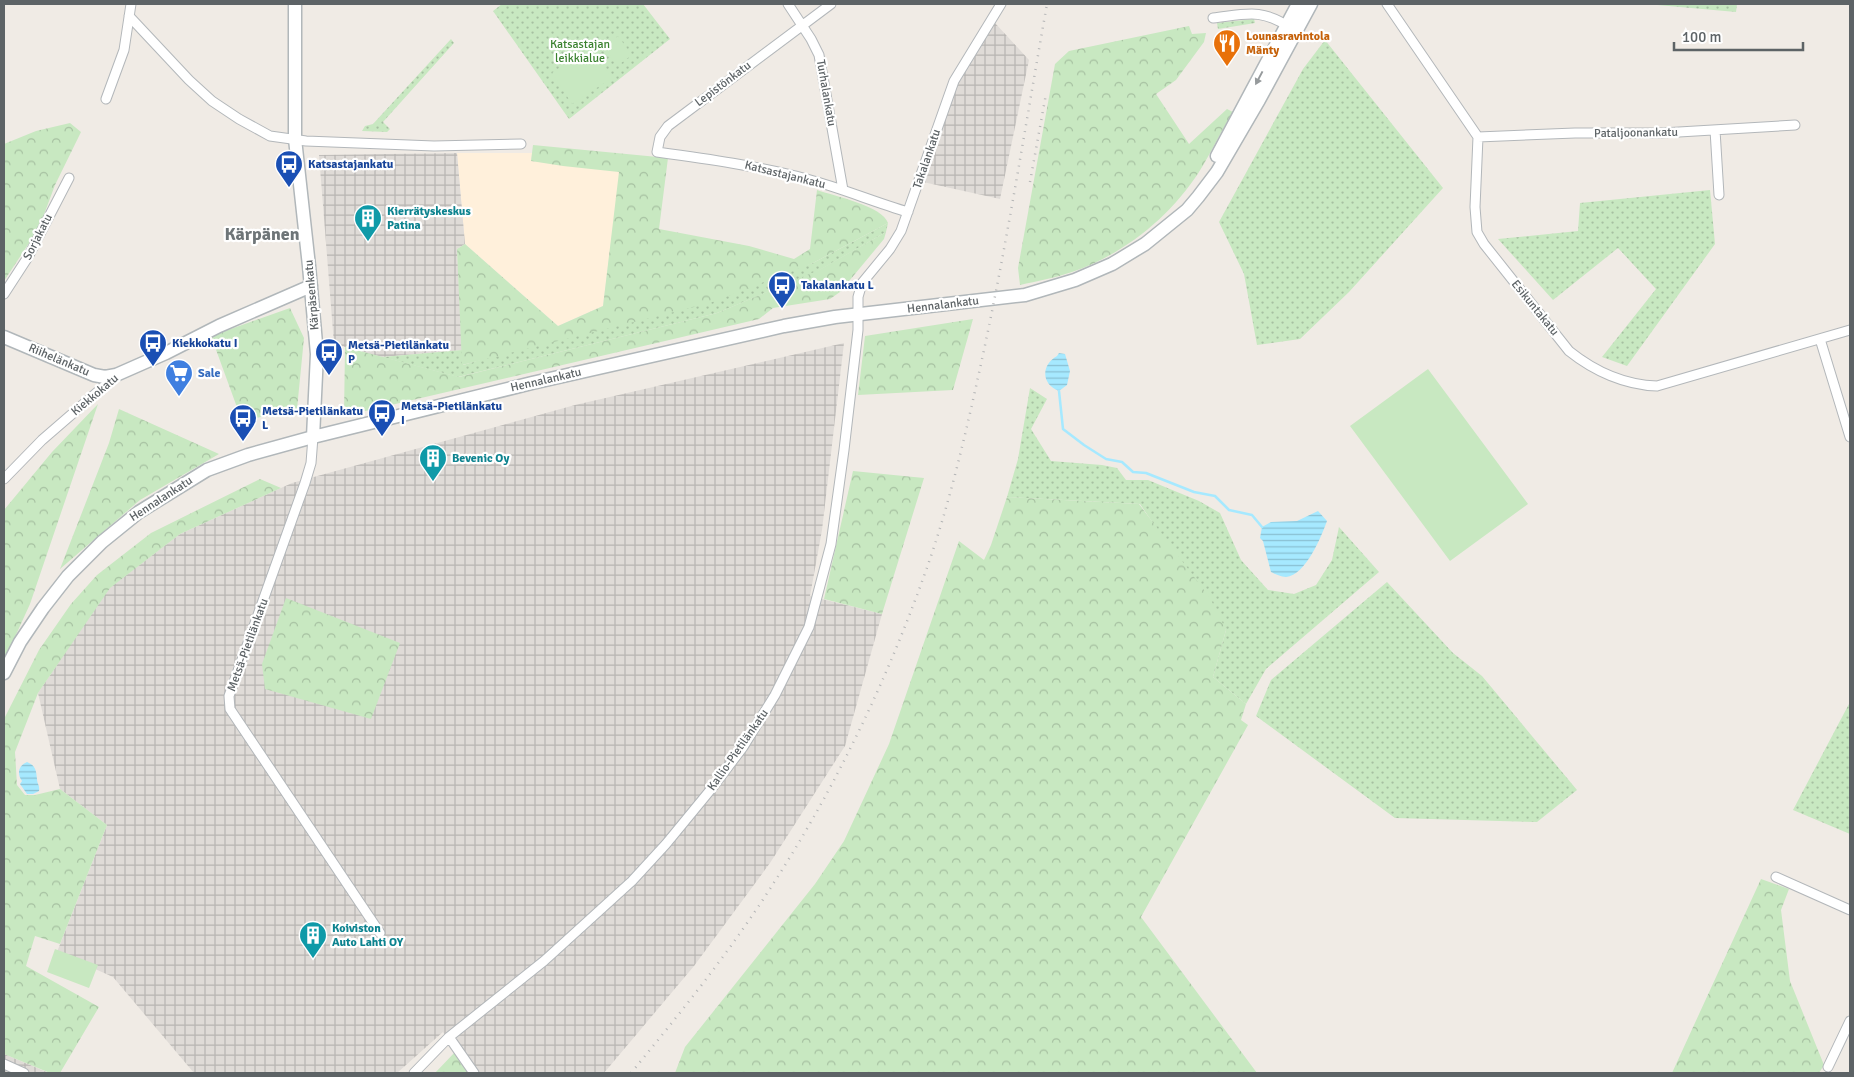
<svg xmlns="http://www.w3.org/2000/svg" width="1854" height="1077" viewBox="0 0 1854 1077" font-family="Signika,sans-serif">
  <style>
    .commercial { fill: #fff0db }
    .industrial { fill: url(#industrial-grid) }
    .green { fill: url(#green-dots) }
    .forest { fill: url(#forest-crowns) }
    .pitch { fill: #c8e8c1 }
    .water { fill: url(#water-rules) }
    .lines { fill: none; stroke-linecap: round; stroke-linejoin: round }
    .stream { stroke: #a6e9ff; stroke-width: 2.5 }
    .street-casing { stroke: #b3b7ba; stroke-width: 11 }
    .secondary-casing { stroke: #b1b7ba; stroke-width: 15 }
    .street { stroke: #fff; stroke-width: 9 }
    .secondary { stroke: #fff; stroke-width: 12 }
    .rail { stroke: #b4b5b6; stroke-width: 2.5; stroke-dasharray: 1 6; stroke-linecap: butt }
    .oneway { fill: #969a9c }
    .labels { text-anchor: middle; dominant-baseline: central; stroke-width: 4.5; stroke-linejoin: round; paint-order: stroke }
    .food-label { font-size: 12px; font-weight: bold; fill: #c56008; stroke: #fff; text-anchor: start }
    .park-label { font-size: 12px; fill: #3b8230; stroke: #fff }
    .street-label { font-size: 12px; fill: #5d6366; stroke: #fff }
    .transit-label { font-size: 12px; font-weight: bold; fill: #164399; stroke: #fff; text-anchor: start }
    .culture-label { font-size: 12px; font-weight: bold; fill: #0d838f; stroke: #fff; text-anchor: start }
    .shop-label { font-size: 12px; font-weight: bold; fill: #366cbe; stroke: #fff; text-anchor: start }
    .district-label { font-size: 18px; font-weight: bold; fill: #6e7578; stroke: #fff }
  </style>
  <defs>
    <pattern id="industrial-grid" width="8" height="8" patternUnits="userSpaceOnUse" patternTransform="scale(1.25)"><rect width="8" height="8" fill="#dfdbd7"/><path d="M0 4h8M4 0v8" fill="none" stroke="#b8b5b2"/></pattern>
    <pattern id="green-dots" width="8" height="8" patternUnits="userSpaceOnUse" patternTransform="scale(1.25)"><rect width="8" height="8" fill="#c8e8c1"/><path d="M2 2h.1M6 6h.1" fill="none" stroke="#a6c0a1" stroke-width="1.8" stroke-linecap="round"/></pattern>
    <pattern id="forest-crowns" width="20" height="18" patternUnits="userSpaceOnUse" patternTransform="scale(1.25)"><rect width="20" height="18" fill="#c8e8c1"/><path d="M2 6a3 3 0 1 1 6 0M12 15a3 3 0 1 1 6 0" fill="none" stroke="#a6c0a1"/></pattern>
    <pattern id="water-rules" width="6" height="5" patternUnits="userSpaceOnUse" patternTransform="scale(1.25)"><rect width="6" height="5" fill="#a6e9ff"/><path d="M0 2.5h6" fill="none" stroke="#8ac0d2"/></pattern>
  </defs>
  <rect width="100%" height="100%" fill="#f0ebe5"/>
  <path class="commercial" d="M457,153H532L531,161L620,171L603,306L558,326L465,244Z"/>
  <path class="industrial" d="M995,23L1029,60L1000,199L923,182L958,84Z
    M457,153L465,244L457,249L462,350L382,357L334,344L319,155Z
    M844,343L822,530L810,596L882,614L845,746L770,863L694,966L604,1073H469L443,1032L397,1073H194L113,977L57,952L107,825L60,789L38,693L108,589L180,534L292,483L575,405Z
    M4,1054L49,1073H4Z"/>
  <path class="green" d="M502,4H643L670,39L569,119L493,11Z
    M1645,4H1737L1736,12L1646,4Z
    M1254,19L1255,23L1218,29L1217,23Z
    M451,39L454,43L383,122L390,129L387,132L362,131L365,126L373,124Z
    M1325,40L1443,188L1349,292L1300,339L1257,345L1244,274L1219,222L1303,69Z
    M1710,190L1715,244L1627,366L1602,357L1656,289L1618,248L1553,300L1498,239L1578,231L1580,203Z
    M888,223L886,232L818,271L717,313L458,377L382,357L462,350L463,365L813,263Z
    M1030,388L1047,399L1031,429L1051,461L1102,465L1117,468L1126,480H1148L1199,501L1220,513L1241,560L1268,590L1294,594L1316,585L1332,560L1339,527L1379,572L1266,669L1246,704L1213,677L1226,630L1140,504L1007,497L1018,459Z
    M1387,582L1453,653L1482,676L1577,790L1537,822L1395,818L1256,716L1271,680Z
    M1850,702V834L1793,810Z"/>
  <path class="forest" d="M1189,26L1192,34L1206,33L1204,42L1176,80L1156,94L1189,144L1227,109L1233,112C1221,131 1211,153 1199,172C1169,218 1124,254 1072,272C1055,278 1037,281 1020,285L1018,268L1055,64L1069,51Z
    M70,123L81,132L55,185L39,228L4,281V144L36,131Z
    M533,145L668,158L659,229L749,246L794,259L810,249L817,190C834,196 883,206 888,223L813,263L710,303L462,365L457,249L465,244L558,326L603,306L619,172L563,166L531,161Z
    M886,232L884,239L840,292L830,299L773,308L759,319L344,416L345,347L459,377L717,313L819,270Z
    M290,308L304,338L297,409L242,421L211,336Z
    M973,319L953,390L858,395L865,336Z
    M98,404L30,604L4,661V510L52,452Z
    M119,409L219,454L140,500L60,569L109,443Z
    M853,471L924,478L882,614L824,599Z
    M260,479L281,488L180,534L110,588L38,693L15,752L17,785L25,795H35L60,789L107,825L60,944L35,936L26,966L99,1007L60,1073H50L4,1054V719L39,650L71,604L97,575L151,533Z
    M1007,497L1139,504L1210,598L1226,630L1213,677L1246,704L1241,720L1248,725L1141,917L1257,1073H675L685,1047L815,884L844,841L889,744L959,541L984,560L991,545Z
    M286,598L400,643L371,719L265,689L262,664Z
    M1761,879L1789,889L1781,910L1790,981L1824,1065L1819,1073H1672Z
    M455,1052L469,1073H435Z"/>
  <path class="pitch" d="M618,36L632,55L617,66L604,47Z
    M592,47L612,78L572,104L552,73Z
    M1428,369L1528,504L1450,561L1350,426Z
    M55,949L98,965L89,988L47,972Z"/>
  <path class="water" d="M1059,353L1065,354L1070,371L1067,385L1059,391C1041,384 1041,365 1057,356Z
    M1318,511L1327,521C1321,537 1306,575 1286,577C1282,577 1275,574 1271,572L1263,541L1260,538L1262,527L1271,522L1297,521Z
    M27,762C36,766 36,770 37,779C37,784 40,785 39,791L33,794H27L20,784L22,781C17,774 18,766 27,762Z"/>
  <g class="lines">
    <path class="stream" d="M1059,391L1063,429L1084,445L1106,459L1122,462L1133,472L1146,473L1194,492L1215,496L1229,510L1252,515L1262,527"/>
    <g class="street-casing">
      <path id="street" d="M788,4L811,39L819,55L843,190
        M831,4L668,126L660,137L657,152C708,159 758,166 807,179C841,188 874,202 908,212
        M1387,4L1478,137L1475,207L1477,232L1484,244L1569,351C1594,371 1625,385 1657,386L1850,330
        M129,16L189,80L212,101L239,119L270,136L306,141L434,146L521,144
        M1213,18C1247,14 1261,8 1291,28
        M106,99L124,50L131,4
        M1715,130L1719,195
        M1478,137L1575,133H1662L1795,125
        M4,294L28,257L69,178
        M1820,339L1850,437
        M313,437L311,463L305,483L229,696L230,709L380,933
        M4,479L42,440L116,376
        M1776,877L1850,910
        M449,1037L474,1073
        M4,1064L24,1073
        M1828,1067L1850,1021
        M414,1073L449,1037L544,961L632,881L666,844L712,788L743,747L775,695L809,627L831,544L844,450L858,330V297L862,283L890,249L901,231L954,81L1001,4"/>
    </g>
    <g class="secondary-casing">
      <path id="secondary" d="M295,4V139L309,266L317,354L313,437
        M1217,156L1298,4
        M4,337L94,375L105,377L116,375L166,353L219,326L311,286
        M4,673L20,642L43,608L68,576L102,542L139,512L207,470L248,455L313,437L532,383L784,326L835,317L1025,295L1075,280L1112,264L1145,244L1187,210L1198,197L1217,172L1259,100L1311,4"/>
    </g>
    <use href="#street" class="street"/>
    <use href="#secondary" class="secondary"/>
    <path class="rail" d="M1030,182L1046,94
      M631,1073C682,1011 732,949 775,881C836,786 886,682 924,576C948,510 964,441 979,373C1006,251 1025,127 1047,4"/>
  </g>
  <defs><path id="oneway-solid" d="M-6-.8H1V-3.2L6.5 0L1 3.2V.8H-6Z" transform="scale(1.25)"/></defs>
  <use class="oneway" href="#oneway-solid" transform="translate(1259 78) rotate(118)"/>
  <defs>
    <g id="restaurant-pin" transform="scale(1.4375)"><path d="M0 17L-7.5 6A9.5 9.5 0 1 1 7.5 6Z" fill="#e8710a" stroke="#fff"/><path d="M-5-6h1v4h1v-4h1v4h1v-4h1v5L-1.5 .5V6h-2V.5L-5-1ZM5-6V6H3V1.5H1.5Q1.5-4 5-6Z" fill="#fff"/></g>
    <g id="bus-pin" transform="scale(1.4375)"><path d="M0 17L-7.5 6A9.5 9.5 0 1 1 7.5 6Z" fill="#1a4fb4" stroke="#fff"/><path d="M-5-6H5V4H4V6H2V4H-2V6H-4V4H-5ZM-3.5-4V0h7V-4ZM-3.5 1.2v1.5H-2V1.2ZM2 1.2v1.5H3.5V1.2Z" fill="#fff"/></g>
    <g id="building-pin" transform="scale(1.4375)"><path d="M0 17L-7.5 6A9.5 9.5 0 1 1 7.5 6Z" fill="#0f9aa8" stroke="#fff"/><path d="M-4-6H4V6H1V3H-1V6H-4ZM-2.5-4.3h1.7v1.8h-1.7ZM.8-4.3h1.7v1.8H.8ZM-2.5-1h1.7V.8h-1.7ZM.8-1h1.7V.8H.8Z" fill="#fff"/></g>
    <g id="supermarket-pin" transform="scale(1.4375)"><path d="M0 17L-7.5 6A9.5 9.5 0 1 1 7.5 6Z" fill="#3f7fe0" stroke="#fff"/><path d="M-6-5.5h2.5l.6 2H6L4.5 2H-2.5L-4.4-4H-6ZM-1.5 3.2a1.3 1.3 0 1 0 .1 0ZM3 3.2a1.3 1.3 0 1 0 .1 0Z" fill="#fff"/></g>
  </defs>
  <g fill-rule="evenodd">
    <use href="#restaurant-pin" x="1227" y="43"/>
    <use href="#bus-pin" x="289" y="164"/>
    <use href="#building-pin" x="368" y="218"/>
    <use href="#bus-pin" x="782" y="285"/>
    <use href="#bus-pin" x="153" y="343"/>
    <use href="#bus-pin" x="329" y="352"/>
    <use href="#supermarket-pin" x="179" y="373"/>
    <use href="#bus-pin" x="382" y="413"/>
    <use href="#bus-pin" x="243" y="418"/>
    <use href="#building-pin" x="433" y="458"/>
    <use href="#building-pin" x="313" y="935"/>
  </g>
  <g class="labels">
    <g class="food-label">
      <text x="1246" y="36">Lounasravintola<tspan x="1246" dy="14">Mänty</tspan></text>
    </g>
    <g class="park-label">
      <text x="580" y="44">Katsastajan<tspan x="580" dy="14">leikkialue</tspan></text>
    </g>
    <g class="street-label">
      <text transform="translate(723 84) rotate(-37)">Lepistönkatu</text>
      <text transform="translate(826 93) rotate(80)">Turhalankatu</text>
      <text transform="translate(1636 133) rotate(-1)">Pataljoonankatu</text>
      <text transform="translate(927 159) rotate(-71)">Takalankatu</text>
      <text transform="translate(785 175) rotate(14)">Katsastajankatu</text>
      <text transform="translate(38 237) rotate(-63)">Sorjakatu</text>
      <text transform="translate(312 295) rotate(-95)">Kärpäsenkatu</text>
      <text transform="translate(943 305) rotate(-7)">Hennalankatu</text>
      <text transform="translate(1535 308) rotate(51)">Esikuntakatu</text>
      <text transform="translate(59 360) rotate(23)">Riihelänkatu</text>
      <text transform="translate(546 380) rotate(-13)">Hennalankatu</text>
      <text transform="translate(95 395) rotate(-40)">Kiekkokatu</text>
      <text transform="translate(161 499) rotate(-33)">Hennalankatu</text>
      <text transform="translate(248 645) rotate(-70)">Metsä-Pietilänkatu</text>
      <text transform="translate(738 750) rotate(-55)">Kallio-Pietilänkatu</text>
    </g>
    <g class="transit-label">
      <text x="308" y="164">Katsastajankatu</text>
      <text x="801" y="285">Takalankatu L</text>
      <text x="172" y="343">Kiekkokatu I</text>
      <text x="348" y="345">Metsä-Pietilänkatu<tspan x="348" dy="14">P</tspan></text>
      <text x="401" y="406">Metsä-Pietilänkatu<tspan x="401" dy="14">I</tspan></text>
      <text x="262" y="411">Metsä-Pietilänkatu<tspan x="262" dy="14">L</tspan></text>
    </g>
    <g class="culture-label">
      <text x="387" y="211">Kierrätyskeskus<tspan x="387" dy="14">Patina</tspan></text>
      <text x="452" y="458">Bevenic Oy</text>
      <text x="332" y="928">Koiviston<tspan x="332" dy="14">Auto Lahti OY</tspan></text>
    </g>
    <g class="shop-label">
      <text x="198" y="373">Sale</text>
    </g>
    <g class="district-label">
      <text x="262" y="234">Kärpänen</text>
    </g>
  </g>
  <rect width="1854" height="1077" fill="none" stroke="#5d6366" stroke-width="10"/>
  <path d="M1674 42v8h129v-8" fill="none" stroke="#5d6366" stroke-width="2.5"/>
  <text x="1682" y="42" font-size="15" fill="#5d6366" stroke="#ffffff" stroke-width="4" paint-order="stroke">100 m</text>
</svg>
